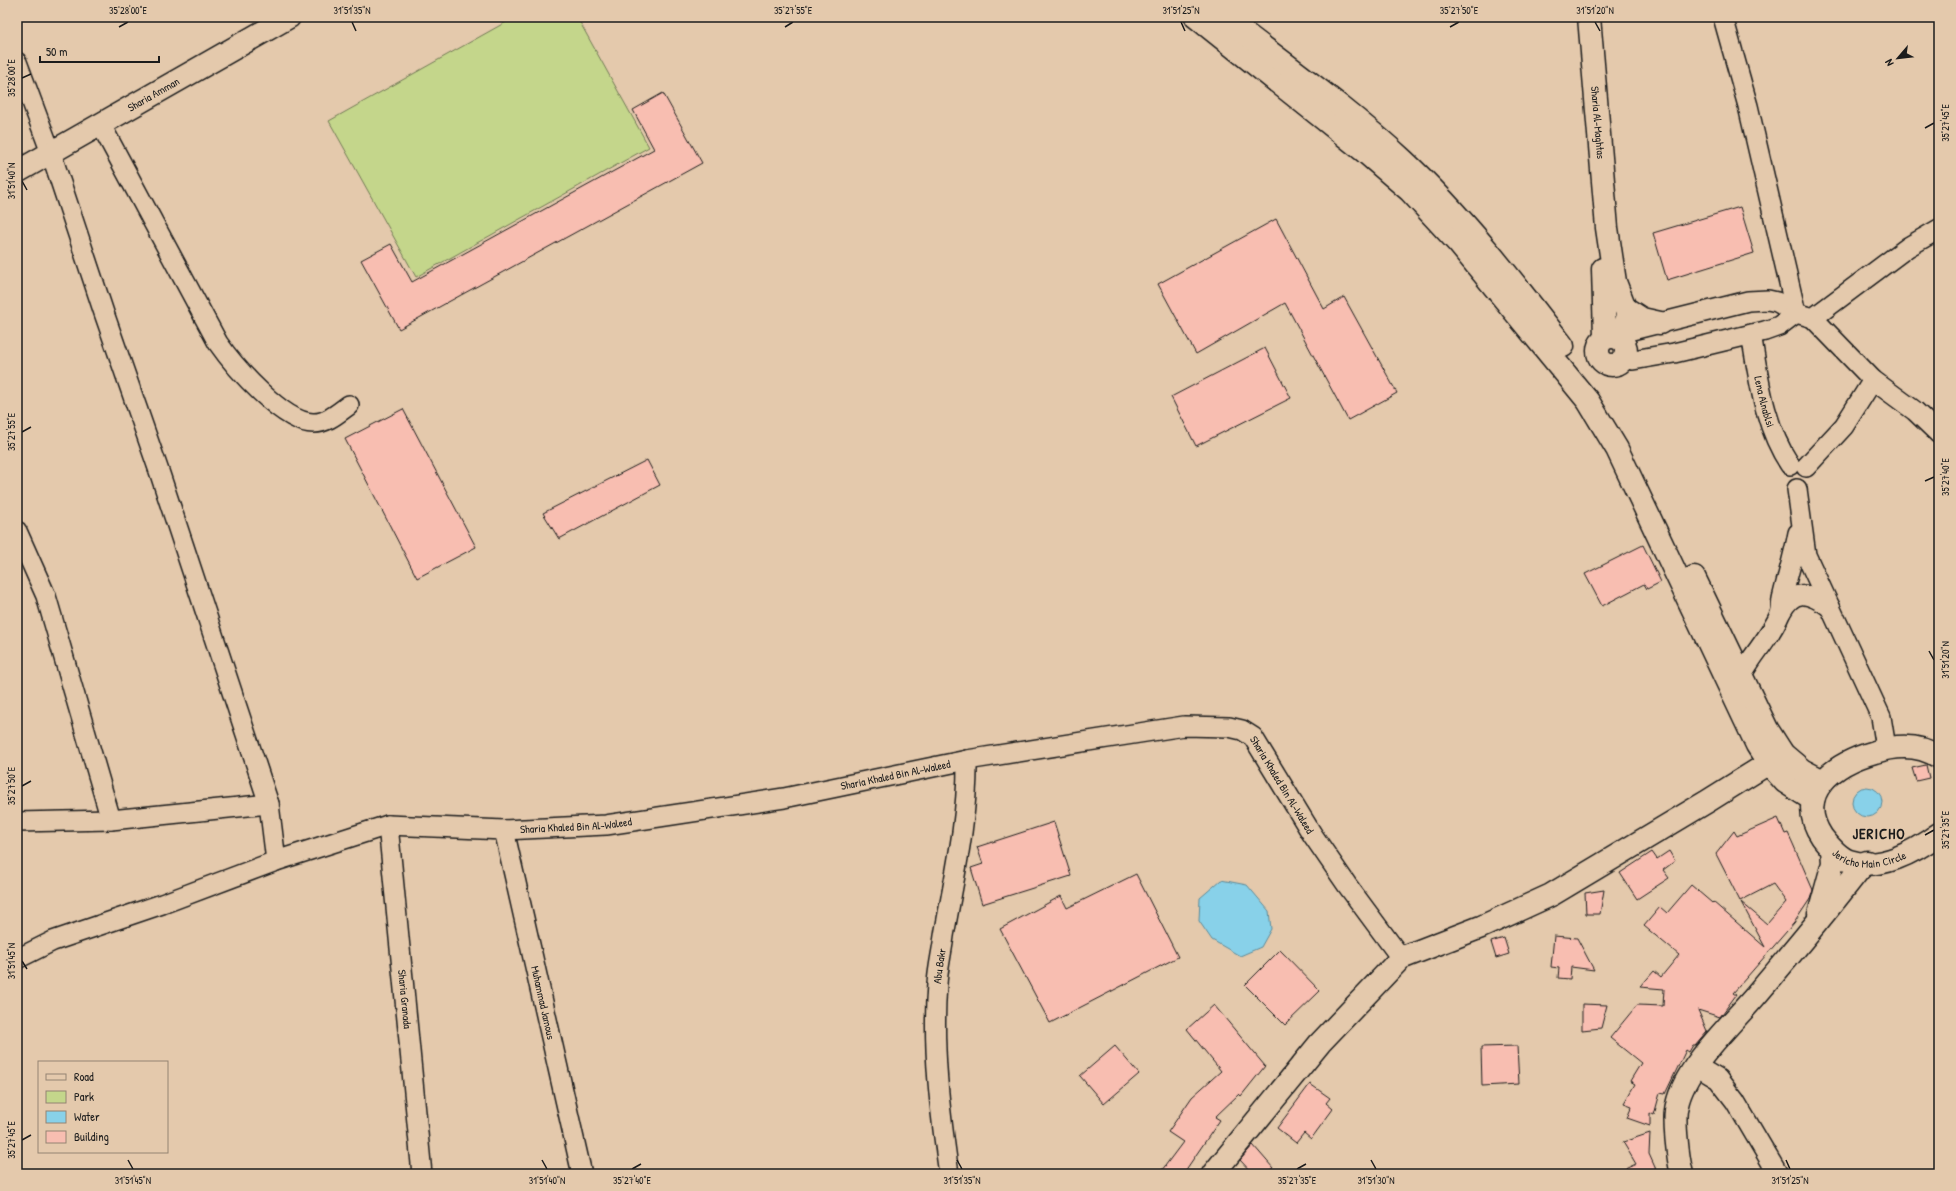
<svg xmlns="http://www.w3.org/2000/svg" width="1956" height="1191" viewBox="0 0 1956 1191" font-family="'Patrick Hand',sans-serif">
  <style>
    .green { fill: #c4d68b; stroke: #707954 }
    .water { fill: #88d1e9; stroke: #5d8997 }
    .building { fill: #f8beb1; stroke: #1c1c1c }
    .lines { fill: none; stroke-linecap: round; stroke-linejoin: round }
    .minor-casing { stroke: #1c1c1c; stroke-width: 22 }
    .tertiary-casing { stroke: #1c1c1c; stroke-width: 25 }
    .secondary-casing { stroke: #1c1c1c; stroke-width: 25 }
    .minor { stroke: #e4c9ac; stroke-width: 19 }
    .tertiary { stroke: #e4c9ac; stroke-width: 22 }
    .secondary { stroke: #e4c9ac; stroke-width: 22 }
    .ticks { fill: none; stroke: #1c1c1c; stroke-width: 1.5 }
    .labels { text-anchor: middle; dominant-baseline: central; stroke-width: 3; stroke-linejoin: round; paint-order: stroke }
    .street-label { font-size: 11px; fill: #1c1c1c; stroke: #e4c9ac }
    .district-label { font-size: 15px; font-weight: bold; letter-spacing: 1px; fill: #1c1c1c; stroke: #e4c9ac }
    .neatline { fill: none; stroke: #1c1c1c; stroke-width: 1.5 }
    .ticks-label { font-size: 10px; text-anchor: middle; fill: #1c1c1c }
  </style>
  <rect width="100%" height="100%" fill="#e4c9ac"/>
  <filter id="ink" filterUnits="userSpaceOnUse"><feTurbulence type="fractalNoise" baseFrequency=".025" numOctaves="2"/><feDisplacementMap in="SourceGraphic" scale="8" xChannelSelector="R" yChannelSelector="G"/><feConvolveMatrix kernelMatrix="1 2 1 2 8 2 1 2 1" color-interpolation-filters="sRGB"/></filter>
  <g filter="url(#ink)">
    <path class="green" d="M515,17H577L649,147L416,277L329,121Z"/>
    <path class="water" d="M1852 802a15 15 0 1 1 30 0a15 15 0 1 1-30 0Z
      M1221,880L1247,885L1269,911L1271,929L1261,947L1240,956L1212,940L1199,921L1200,898Z"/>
    <path class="building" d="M663,93L702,163L399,329L361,260L391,244L412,282L654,149L633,110Z
      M1740,207L1754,253L1667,280L1653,233Z
      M1276,219L1324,309L1344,297L1397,393L1348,420L1285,303L1196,354L1158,284Z
      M1265,348L1291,398L1196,446L1171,397Z
      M403,409L476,547L417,578L345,439Z
      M647,460L660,485L559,539L543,513Z
      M1643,545L1661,582L1647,589L1644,584L1602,606L1585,574Z
      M1926,765L1929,778L1916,781L1912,768Z
      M1778,818L1785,834L1788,833L1793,844L1813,890L1810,899L1794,923L1733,993L1736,995L1720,1017L1698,1010L1707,1031L1695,1045H1693L1689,1052L1686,1050L1665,1094L1660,1093L1654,1115L1650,1113V1126L1627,1118L1632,1106L1624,1103L1635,1084L1630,1081L1641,1063L1610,1038L1637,1005L1663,1006L1664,989L1640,987L1654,971L1661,977L1679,955L1644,926L1660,907L1667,913L1691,885L1712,903L1713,902L1765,947L1741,902L1767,924L1786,902L1773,884L1740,901L1716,854L1734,831L1737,836Z
      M1054,822L1071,876L982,904L971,868L983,864L977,847Z
      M1669,851L1675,861L1663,870L1669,878L1637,899L1620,873L1652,852L1657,859Z
      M1136,874L1178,957L1050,1023L1000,929L1061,896L1067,908Z
      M1604,890L1600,914H1586L1585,893Z
      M1554,936L1577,938L1594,970L1571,967L1570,979L1558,978L1559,968L1551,967Z
      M1504,938L1509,954L1496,958L1491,942Z
      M1280,950L1320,991L1285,1025L1245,985Z
      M1582,1004L1607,1005L1601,1028L1582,1030Z
      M1214,1005L1265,1066L1241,1096L1239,1094L1215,1117L1220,1120L1183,1174H1159L1183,1142L1168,1132L1192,1097L1221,1071L1187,1029Z
      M1115,1046L1139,1074L1104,1104L1080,1076Z
      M1517,1046L1519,1084L1482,1086L1481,1047Z
      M1310,1084L1330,1098L1326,1103L1333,1109L1311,1139L1304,1133L1296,1143L1277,1128Z
      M1650,1133L1649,1154L1658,1174H1614L1636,1164L1623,1142Z
      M1253,1145L1273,1168L1264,1174H1253L1240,1160Z"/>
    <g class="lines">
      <g class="minor-casing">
        <g id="minor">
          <path d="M1723,17L1748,106L1796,313"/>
          <path d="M17,62L51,153L104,313L160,474L269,804L276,861"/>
          <path d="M101,125L218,343C234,366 284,424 314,423C327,423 338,413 349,405"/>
          <path d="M1813,318L1908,247L1939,229"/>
          <path id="s1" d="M1751,334C1759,380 1764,426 1790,465"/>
          <path d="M1620,339L1628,331L1748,301L1768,300L1777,302L1796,313L1813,318L1873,380L1915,411L1939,434"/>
          <path d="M1624,357L1633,360L1674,353L1765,331L1779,326L1796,313"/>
          <path d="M1806,467L1844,426L1873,380"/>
          <path d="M1797,489L1806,555L1881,717L1886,748"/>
          <path d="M17,531L46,596L111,820"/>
          <path d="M1781,612C1795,587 1809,593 1830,607"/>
          <path d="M1736,687C1746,660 1769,641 1780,614C1782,609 1781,604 1782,599C1787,577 1794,556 1798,533"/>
          <path d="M17,822L111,820L269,804"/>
          <path id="s2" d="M388,825L422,1174"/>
          <path id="s3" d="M504,830L582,1174"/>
          <path id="s4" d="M17,959L53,941L162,904L276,861L388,825L504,830L606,825L784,798L967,760L1184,726L1229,727L1242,730L1253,737L1312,834L1347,885L1401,958"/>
          <path d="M1696,1066L1718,1079L1735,1101L1778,1174"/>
          <path id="s5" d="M949,1174C940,1112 932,1046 937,984C938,968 942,952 944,936C954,878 968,819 967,760"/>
        </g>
      </g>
      <g class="tertiary-casing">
        <g id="tertiary">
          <path id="s6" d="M1589,17L1607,228L1615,282L1625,308L1642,319L1660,323"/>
          <path id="s7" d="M17,172L289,17"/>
          <path d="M1603,269L1605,337"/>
          <path d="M1619,338L1630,312"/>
          <path d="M1213,1174L1320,1043L1401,958L1481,927L1551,895L1708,801L1783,754"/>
        </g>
      </g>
      <g class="secondary-casing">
        <g id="secondary">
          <path d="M1196,17L1365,152L1410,191L1459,244L1588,401L1617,449L1757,745L1769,764L1785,782L1813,800"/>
          <path d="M1224,17C1284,64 1347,108 1403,160C1461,214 1515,283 1563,346"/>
          <circle cx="1612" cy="351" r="14"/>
          <path d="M1694,577L1767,729L1783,754L1802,770L1823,781"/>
          <path id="s8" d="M1939,757C1919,744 1896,745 1875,752C1836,763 1792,792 1822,837C1829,846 1838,857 1849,861C1881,871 1914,852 1939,834"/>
          <path d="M1819,914L1833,863L1832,849"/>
          <path d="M1682,1174C1678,1159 1673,1119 1677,1105C1685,1066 1733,1023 1758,993C1792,953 1826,912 1858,871L1867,862"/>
        </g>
      </g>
      <use href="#minor" class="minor"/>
      <use href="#tertiary" class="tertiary"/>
      <use href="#secondary" class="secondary"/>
    </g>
  </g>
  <path class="ticks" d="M352,22L356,31M1181,22L1185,31M1595,22L1600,31M119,27L128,22M785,27L793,22M1450,27L1459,22M22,78L31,74M1925,128L1934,123M22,181L27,190M22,432L31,427M1925,481L1934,477M1929,651L1934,660M22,786L31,781M1925,835L1934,830M22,961L27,969M22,1140L31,1135M128,1160L133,1169M542,1160L547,1169M957,1160L962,1169M1371,1160L1376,1169M1786,1160L1790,1169M632,1169L641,1164M1297,1169L1306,1164"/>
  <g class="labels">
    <g class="street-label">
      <text stroke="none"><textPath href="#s7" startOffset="157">Sharia Amman</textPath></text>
      <text stroke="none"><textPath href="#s6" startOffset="106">Sharia Al-Maghtas</textPath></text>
      <text stroke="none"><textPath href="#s1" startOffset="69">Lena Alnablsi</textPath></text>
      <text stroke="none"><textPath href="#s4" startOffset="907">Sharia Khaled Bin Al-Waleed</textPath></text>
      <text stroke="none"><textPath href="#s4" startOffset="1327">Sharia Khaled Bin Al-Waleed</textPath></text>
      <text stroke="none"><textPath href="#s4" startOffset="583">Sharia Khaled Bin Al-Waleed</textPath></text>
      <text stroke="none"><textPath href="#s8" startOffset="244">Jericho Main Circle</textPath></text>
      <text stroke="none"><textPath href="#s5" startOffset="209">Abu Bakr</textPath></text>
      <text stroke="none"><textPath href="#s2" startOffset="175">Sharia Granada</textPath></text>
      <text stroke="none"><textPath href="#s3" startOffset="177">Muhammad Jamous</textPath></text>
    </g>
    <g class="district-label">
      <text x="1879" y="833">JERICHO</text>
    </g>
  </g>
  <rect width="1956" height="1191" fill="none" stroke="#e4c9ac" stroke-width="44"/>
  <rect x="38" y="1061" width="130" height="92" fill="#e4c9ac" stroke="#948472"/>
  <rect x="46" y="1074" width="20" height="6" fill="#e4c9ac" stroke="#948472"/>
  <text x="74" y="1081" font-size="12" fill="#1c1c1c">Road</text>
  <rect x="46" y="1091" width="20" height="12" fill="#c4d68b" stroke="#948472"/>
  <text x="74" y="1101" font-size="12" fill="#1c1c1c">Park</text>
  <rect x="46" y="1111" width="20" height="12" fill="#88d1e9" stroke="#948472"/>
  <text x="74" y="1121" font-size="12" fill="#1c1c1c">Water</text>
  <rect x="46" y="1131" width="20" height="12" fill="#f8beb1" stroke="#948472"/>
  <text x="74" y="1141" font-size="12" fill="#1c1c1c">Building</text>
  <g transform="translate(1898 58) rotate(242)" stroke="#e4c9ac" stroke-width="3" paint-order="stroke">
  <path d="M0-3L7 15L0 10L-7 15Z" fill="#1c1c1c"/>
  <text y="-6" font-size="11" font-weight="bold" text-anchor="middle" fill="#1c1c1c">N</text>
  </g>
  <path d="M40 56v6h119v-6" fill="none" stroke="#1c1c1c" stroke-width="2"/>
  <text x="46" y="56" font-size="12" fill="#1c1c1c" stroke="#e4c9ac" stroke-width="3" paint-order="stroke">50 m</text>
  <rect x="22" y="22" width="1912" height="1147" class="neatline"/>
  <g class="ticks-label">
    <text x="128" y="14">35°28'00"E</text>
    <text x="352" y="14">31°51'35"N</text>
    <text x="793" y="14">35°27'55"E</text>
    <text x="1181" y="14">31°51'25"N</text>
    <text x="1459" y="14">35°27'50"E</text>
    <text x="1595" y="14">31°51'20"N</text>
    <text transform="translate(11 78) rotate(-90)" y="4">35°28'00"E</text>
    <text transform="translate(1945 123) rotate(-90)" y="4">35°27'45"E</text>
    <text transform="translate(11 181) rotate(-90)" y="4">31°51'40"N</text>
    <text transform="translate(11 432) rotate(-90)" y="4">35°27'55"E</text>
    <text transform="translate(1945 477) rotate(-90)" y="4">35°27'40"E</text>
    <text transform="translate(1945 660) rotate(-90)" y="4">31°51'20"N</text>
    <text transform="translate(11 786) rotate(-90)" y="4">35°27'50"E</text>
    <text transform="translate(1945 830) rotate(-90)" y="4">35°27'35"E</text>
    <text transform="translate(11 961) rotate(-90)" y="4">31°51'45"N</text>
    <text transform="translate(11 1140) rotate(-90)" y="4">35°27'45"E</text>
    <text x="133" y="1184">31°51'45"N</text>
    <text x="547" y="1184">31°51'40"N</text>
    <text x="632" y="1184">35°27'40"E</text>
    <text x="962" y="1184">31°51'35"N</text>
    <text x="1297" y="1184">35°27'35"E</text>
    <text x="1376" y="1184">31°51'30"N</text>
    <text x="1790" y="1184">31°51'25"N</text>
  </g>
</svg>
